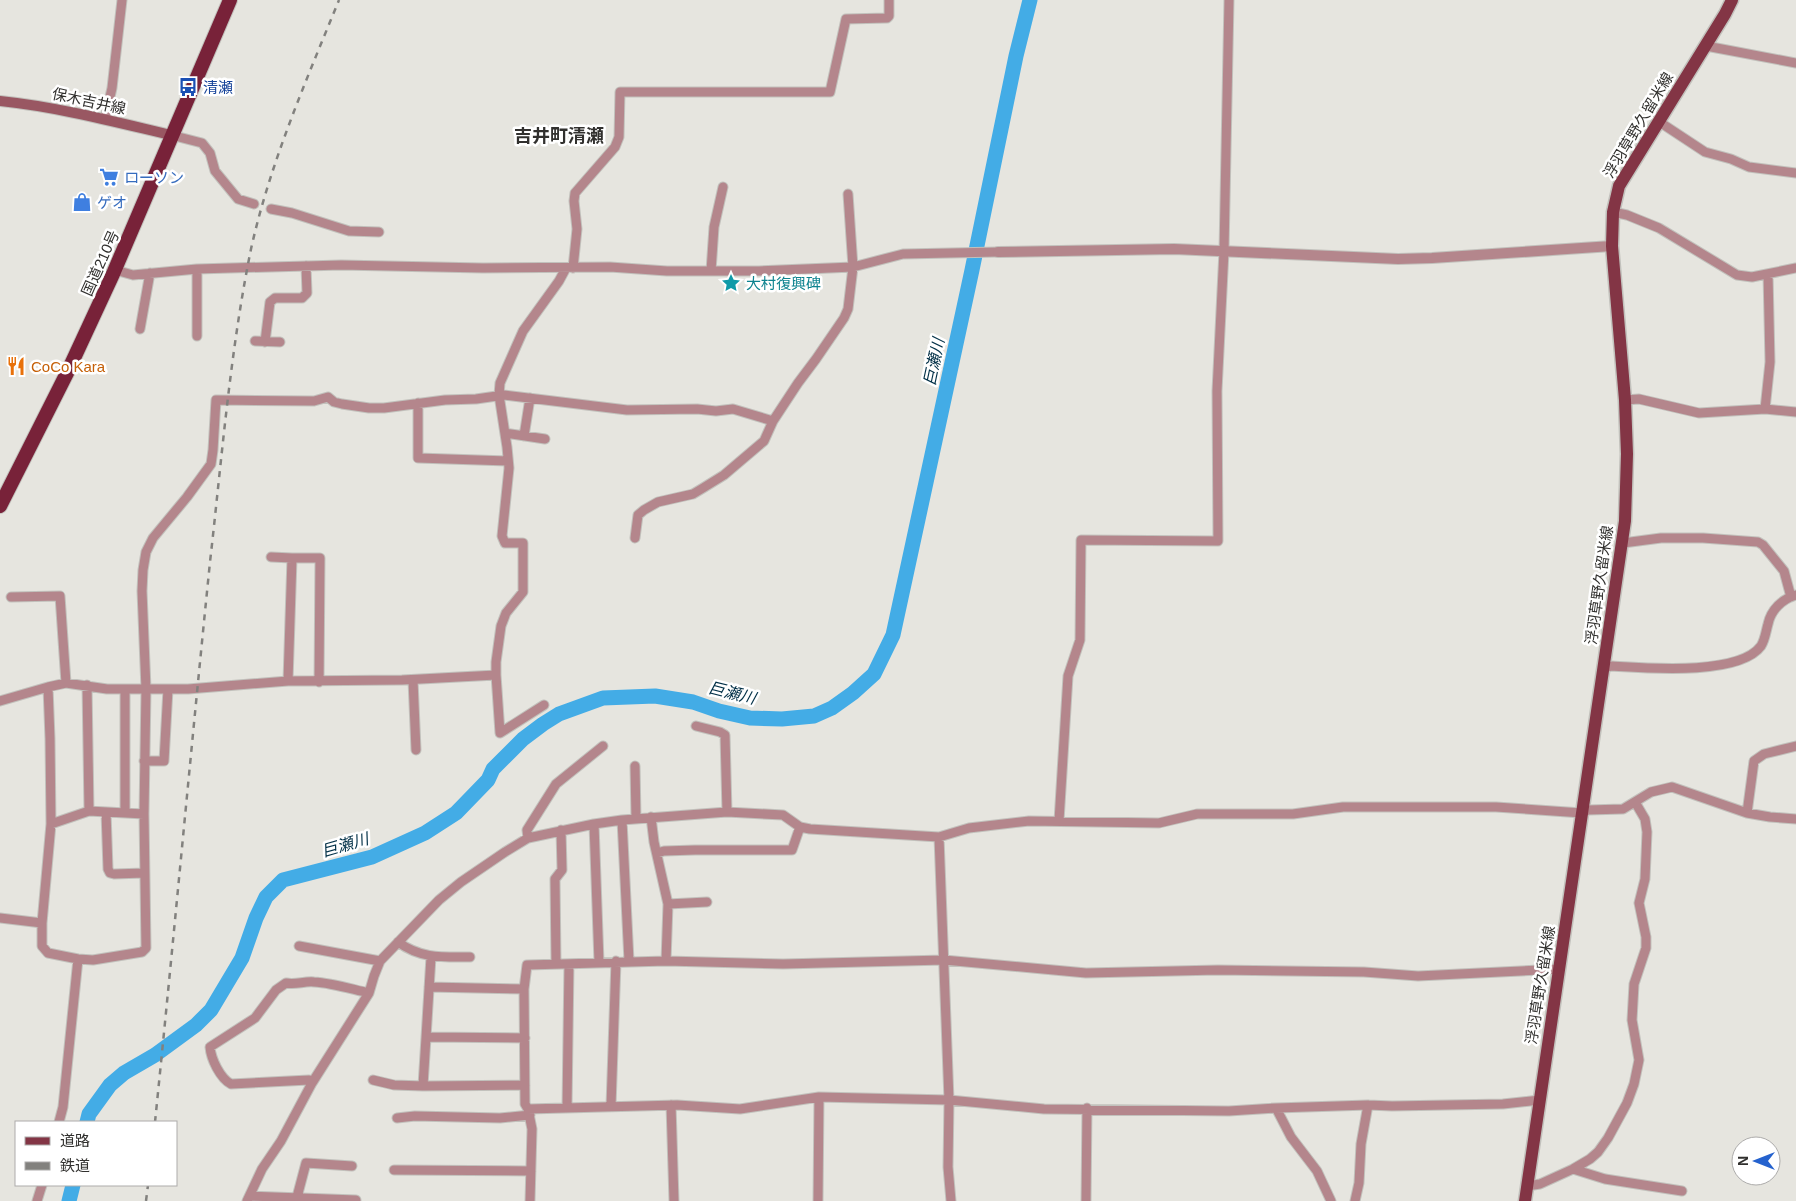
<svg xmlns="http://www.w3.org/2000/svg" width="1796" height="1201" viewBox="0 0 1796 1201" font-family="Arial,'Noto Sans JP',sans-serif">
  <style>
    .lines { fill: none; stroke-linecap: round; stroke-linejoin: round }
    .river { stroke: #43ace6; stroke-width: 15 }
    .minor-casing { stroke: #c2c1bc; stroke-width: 11 }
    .tertiary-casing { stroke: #c2c1bc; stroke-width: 12 }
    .secondary-casing { stroke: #c2c1bc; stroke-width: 12 }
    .primary-casing { stroke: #c2c1bc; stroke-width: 15 }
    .trunk-casing { stroke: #c2c1bc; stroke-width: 16 }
    .minor { stroke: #b4868c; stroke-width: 9 }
    .tertiary { stroke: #b4868c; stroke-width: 10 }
    .secondary { stroke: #995762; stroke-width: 10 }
    .primary { stroke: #833545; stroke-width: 12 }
    .trunk { stroke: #782239; stroke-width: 14 }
    .rail { stroke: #82817e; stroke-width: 2.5; stroke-dasharray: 6 6; stroke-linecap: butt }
    .labels { text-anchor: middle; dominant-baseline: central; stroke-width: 5; stroke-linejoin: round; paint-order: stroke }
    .transit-label { font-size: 15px; fill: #164399; stroke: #fff; text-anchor: start }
    .street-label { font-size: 15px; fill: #31302e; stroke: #fff }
    .shop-label { font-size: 15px; fill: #366cbe; stroke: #fff; text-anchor: start }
    .culture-label { font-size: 15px; fill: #0d838f; stroke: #fff; text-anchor: start }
    .food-label { font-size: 15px; fill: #c56008; stroke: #fff; text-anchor: start }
    .water-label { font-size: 16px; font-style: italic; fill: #002f46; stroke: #fff }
    .quarter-label { font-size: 18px; font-weight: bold; fill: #31302e; stroke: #fff }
  </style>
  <rect width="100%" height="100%" fill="#e6e5df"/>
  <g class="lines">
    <path class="river" d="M87,1122L89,1114L110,1085L124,1073L155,1055L196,1025L211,1010L242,958L256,918L266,897L283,880L372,857L425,833L456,813L488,780L493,769L523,739L543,724L559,714L603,698L655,696L693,702L719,711L750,718L782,719L814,716L832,708L853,693L874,674L893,635L972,270L1016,56L1030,0
      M69,1201L73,1185"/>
    <g class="minor-casing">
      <path id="minor" d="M1706,46L1796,63
        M105,119L112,88L122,0
        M1658,121L1705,152L1731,159L1749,167L1796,173
        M171,135L202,143L210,153L215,171L238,199L254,204
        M271,209L292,213L349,231L379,232
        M1613,212L1627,215L1659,228L1737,275L1752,277L1796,268
        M573,268L577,229L574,201L575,193L615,147L619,137L620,92H830L846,19L887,18L889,16V0
        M115,270L133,275L197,269L341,265L483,268L610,267L667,271H759L853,267L903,254L998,252
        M711,271L714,227L723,187
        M140,329L150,273
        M197,336V269
        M255,341L280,342
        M265,342L270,302L275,298H302L307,293L306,266
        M1625,400L1639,399L1699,413L1765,409L1796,412
        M418,403V458L508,461
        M1765,409L1770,362L1768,274
        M505,433L545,439
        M524,436L530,398
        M635,538L638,515L644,510L658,502L693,494L703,488L724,475L764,441L773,421L798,383L816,359L844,318L848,309L853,267L848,194
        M1623,543L1661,538H1703L1758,542L1763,545L1784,571L1791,597
        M271,557L292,558L288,681
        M292,558H320L319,682
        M11,597L60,596L66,683
        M1604,668L1612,666C1646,668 1739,676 1761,646C1765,640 1766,631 1768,624C1771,610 1782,599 1796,595
        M496,675L500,733L544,705
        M413,680L416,750
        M87,685L89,811L144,814
        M48,687L50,739L51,824L42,923V946L48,953L78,959L93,960L142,952L146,948L144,814L146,689L142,591L143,570L146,552L153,538L187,497L211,464L213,450L216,400L314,401L328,397L334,402L342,404L369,408H384L445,400L476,399L504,395L627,410L697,409L716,411L733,409L773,421
        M0,701L48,687L66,683L107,689H188L288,681L402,680L496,675V662L501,626L506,613L523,592V543H505L502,536L509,468L507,447L499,395L500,383L523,331L559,281L566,268
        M696,726L720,732L725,735L727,812
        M144,761H164L168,689
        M635,766L636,818
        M106,812L108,869L110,873L114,874L144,873
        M125,813V689
        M1747,813L1754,761L1764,754L1796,746
        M651,817L654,842L668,904L666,961
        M622,820L629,961
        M1059,821L1068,676L1080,640L1081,540L1218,541L1217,391L1224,251L1229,0
        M51,824L89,811
        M594,824L599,962
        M939,837L949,1100L948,1167L951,1201
        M528,838L527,830L556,784L603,746
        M657,853L664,851L695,850H792L800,827
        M668,904L707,902
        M0,918L42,923
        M398,942C421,959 443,957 470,957
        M299,946L380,961
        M556,963L555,879L562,870L561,830
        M429,987L524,989
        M426,1037L525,1038
        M373,1080L394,1085L423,1086L431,957
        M312,1083L309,1080L231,1084C220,1078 211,1059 210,1047L255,1018L276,990L286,983C296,985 304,981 314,982C332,983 351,989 369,993
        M423,1086L525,1085
        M671,1105L674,1201
        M611,1106L616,961
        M567,1108L569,964
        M1276,1108L1368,1105L1392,1106L1503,1104L1540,1100
        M528,1109L525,1104L524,989L527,965L666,961L783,964L944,960L1086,973L1218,970L1364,972L1418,976L1560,969
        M397,1118L415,1116L500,1118L530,1115
        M59,1122L63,1107L78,959
        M1573,1169L1605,1179L1682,1191
        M394,1170L531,1171
        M1527,1186L1540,1184L1573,1169L1590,1159L1598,1152L1608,1138L1627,1103L1634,1084L1639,1060L1632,1020L1634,984L1646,948V937L1639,903L1645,879L1647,832L1645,819L1635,802
        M250,1196L356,1200
        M297,1197L306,1163L352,1166
        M37,1201L42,1185
        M247,1201L262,1169L281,1141L312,1083L369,993L374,976L380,961L439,900L461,882L505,852L528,838L594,824L622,820L727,812L783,815L800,827L810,829L939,837L969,828L1029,821L1159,823L1197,814H1293L1343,807H1496L1582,813L1588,810L1623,809L1651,792L1672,787L1747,813L1770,817L1796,819
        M530,1201L532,1129L528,1109L677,1105L740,1109L819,1097L949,1100L1044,1109L1229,1111L1276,1108L1291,1137L1317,1171L1331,1201
        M818,1201L819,1097
        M1086,1201L1087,1108
        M1355,1201L1359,1183L1361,1144L1368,1105"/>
    </g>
    <g class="tertiary-casing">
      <path id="tertiary" d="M998,252L1174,249L1398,259L1432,258L1612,246"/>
    </g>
    <g class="secondary-casing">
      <path id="secondary" d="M0,101C58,107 115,122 171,135"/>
    </g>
    <g class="primary-casing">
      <path id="primary" d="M1525,1201L1625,521L1627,454L1625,400L1612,246L1613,212L1619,186L1725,14L1732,0"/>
    </g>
    <g class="trunk-casing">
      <path id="trunk" d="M0,506L68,371L113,274L230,0"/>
    </g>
    <use href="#minor" class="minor"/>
    <use href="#tertiary" class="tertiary"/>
    <use href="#secondary" class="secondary"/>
    <use href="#primary" class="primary"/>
    <use href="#trunk" class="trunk"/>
    <path class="rail" d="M155,1122C174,936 191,749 210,562C222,457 230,352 251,249C270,163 306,81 339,0
      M146,1201L148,1185"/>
  </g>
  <defs>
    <g id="bus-bare" transform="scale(1.5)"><path d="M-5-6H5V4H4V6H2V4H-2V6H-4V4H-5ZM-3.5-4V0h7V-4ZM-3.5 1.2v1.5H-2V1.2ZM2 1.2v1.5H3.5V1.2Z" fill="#1a4fb4" stroke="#fff" stroke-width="2.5" paint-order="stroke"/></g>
    <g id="supermarket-bare" transform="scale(1.5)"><path d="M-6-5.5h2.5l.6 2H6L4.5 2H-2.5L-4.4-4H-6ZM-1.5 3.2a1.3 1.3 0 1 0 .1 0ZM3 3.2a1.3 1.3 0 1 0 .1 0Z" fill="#3f7fe0" stroke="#fff" stroke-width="2.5" paint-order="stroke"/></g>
    <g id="shop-bare" transform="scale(1.5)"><path d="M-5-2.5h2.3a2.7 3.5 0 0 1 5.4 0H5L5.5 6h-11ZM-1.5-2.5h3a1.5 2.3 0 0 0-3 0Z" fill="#3f7fe0" stroke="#fff" stroke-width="2.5" paint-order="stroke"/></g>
    <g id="sight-bare" transform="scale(1.5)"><path d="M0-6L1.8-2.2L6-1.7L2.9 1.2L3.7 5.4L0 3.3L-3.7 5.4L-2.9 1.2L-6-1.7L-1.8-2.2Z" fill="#0f9aa8" stroke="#fff" stroke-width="2.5" paint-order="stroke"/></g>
    <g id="restaurant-bare" transform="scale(1.5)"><path d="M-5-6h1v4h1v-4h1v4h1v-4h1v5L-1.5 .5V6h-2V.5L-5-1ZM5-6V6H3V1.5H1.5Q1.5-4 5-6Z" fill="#e8710a" stroke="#fff" stroke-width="2.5" paint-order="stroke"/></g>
  </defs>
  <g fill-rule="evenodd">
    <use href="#bus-bare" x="188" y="87"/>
    <use href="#supermarket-bare" x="109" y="177"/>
    <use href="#shop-bare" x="82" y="202"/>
    <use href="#sight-bare" x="731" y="283"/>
    <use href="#restaurant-bare" x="16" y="366"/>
  </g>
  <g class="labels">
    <g class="transit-label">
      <text x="203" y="87">清瀬</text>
    </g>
    <g class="street-label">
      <text transform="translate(89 101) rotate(12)">保木吉井線</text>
      <text transform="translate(1638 125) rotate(-59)">浮羽草野久留米線</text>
      <text transform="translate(100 263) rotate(-66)">国道210号</text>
      <text transform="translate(1599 585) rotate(-82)">浮羽草野久留米線</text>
      <text transform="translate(1540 985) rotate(-81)">浮羽草野久留米線</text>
    </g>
    <g class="shop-label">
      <text x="124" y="177">ローソン</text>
      <text x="97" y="202">ゲオ</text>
    </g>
    <g class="culture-label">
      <text x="746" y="283">大村復興碑</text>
    </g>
    <g class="food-label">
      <text x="31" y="366">CoCo Kara</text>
    </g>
    <g class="water-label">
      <text transform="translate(934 362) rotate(-78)">巨瀬川</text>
      <text transform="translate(732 693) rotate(14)">巨瀬川</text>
      <text transform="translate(345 845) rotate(-16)">巨瀬川</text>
    </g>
    <g class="quarter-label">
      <text x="559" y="136">吉井町清瀬</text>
    </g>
  </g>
  <rect x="15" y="1121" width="162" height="65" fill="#ffffff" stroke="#adacab"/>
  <rect x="25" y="1137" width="25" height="8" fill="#833545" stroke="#adacab"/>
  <text x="60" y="1146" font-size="15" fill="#31302e">道路</text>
  <rect x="25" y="1162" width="25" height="8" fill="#82817e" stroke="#adacab"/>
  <text x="60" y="1171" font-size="15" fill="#31302e">鉄道</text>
  <g transform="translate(1756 1161) rotate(270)"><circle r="24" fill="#ffffff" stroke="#adacab"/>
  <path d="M0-4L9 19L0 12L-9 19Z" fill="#2562ce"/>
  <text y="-8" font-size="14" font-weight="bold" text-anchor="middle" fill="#31302e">N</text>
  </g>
</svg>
